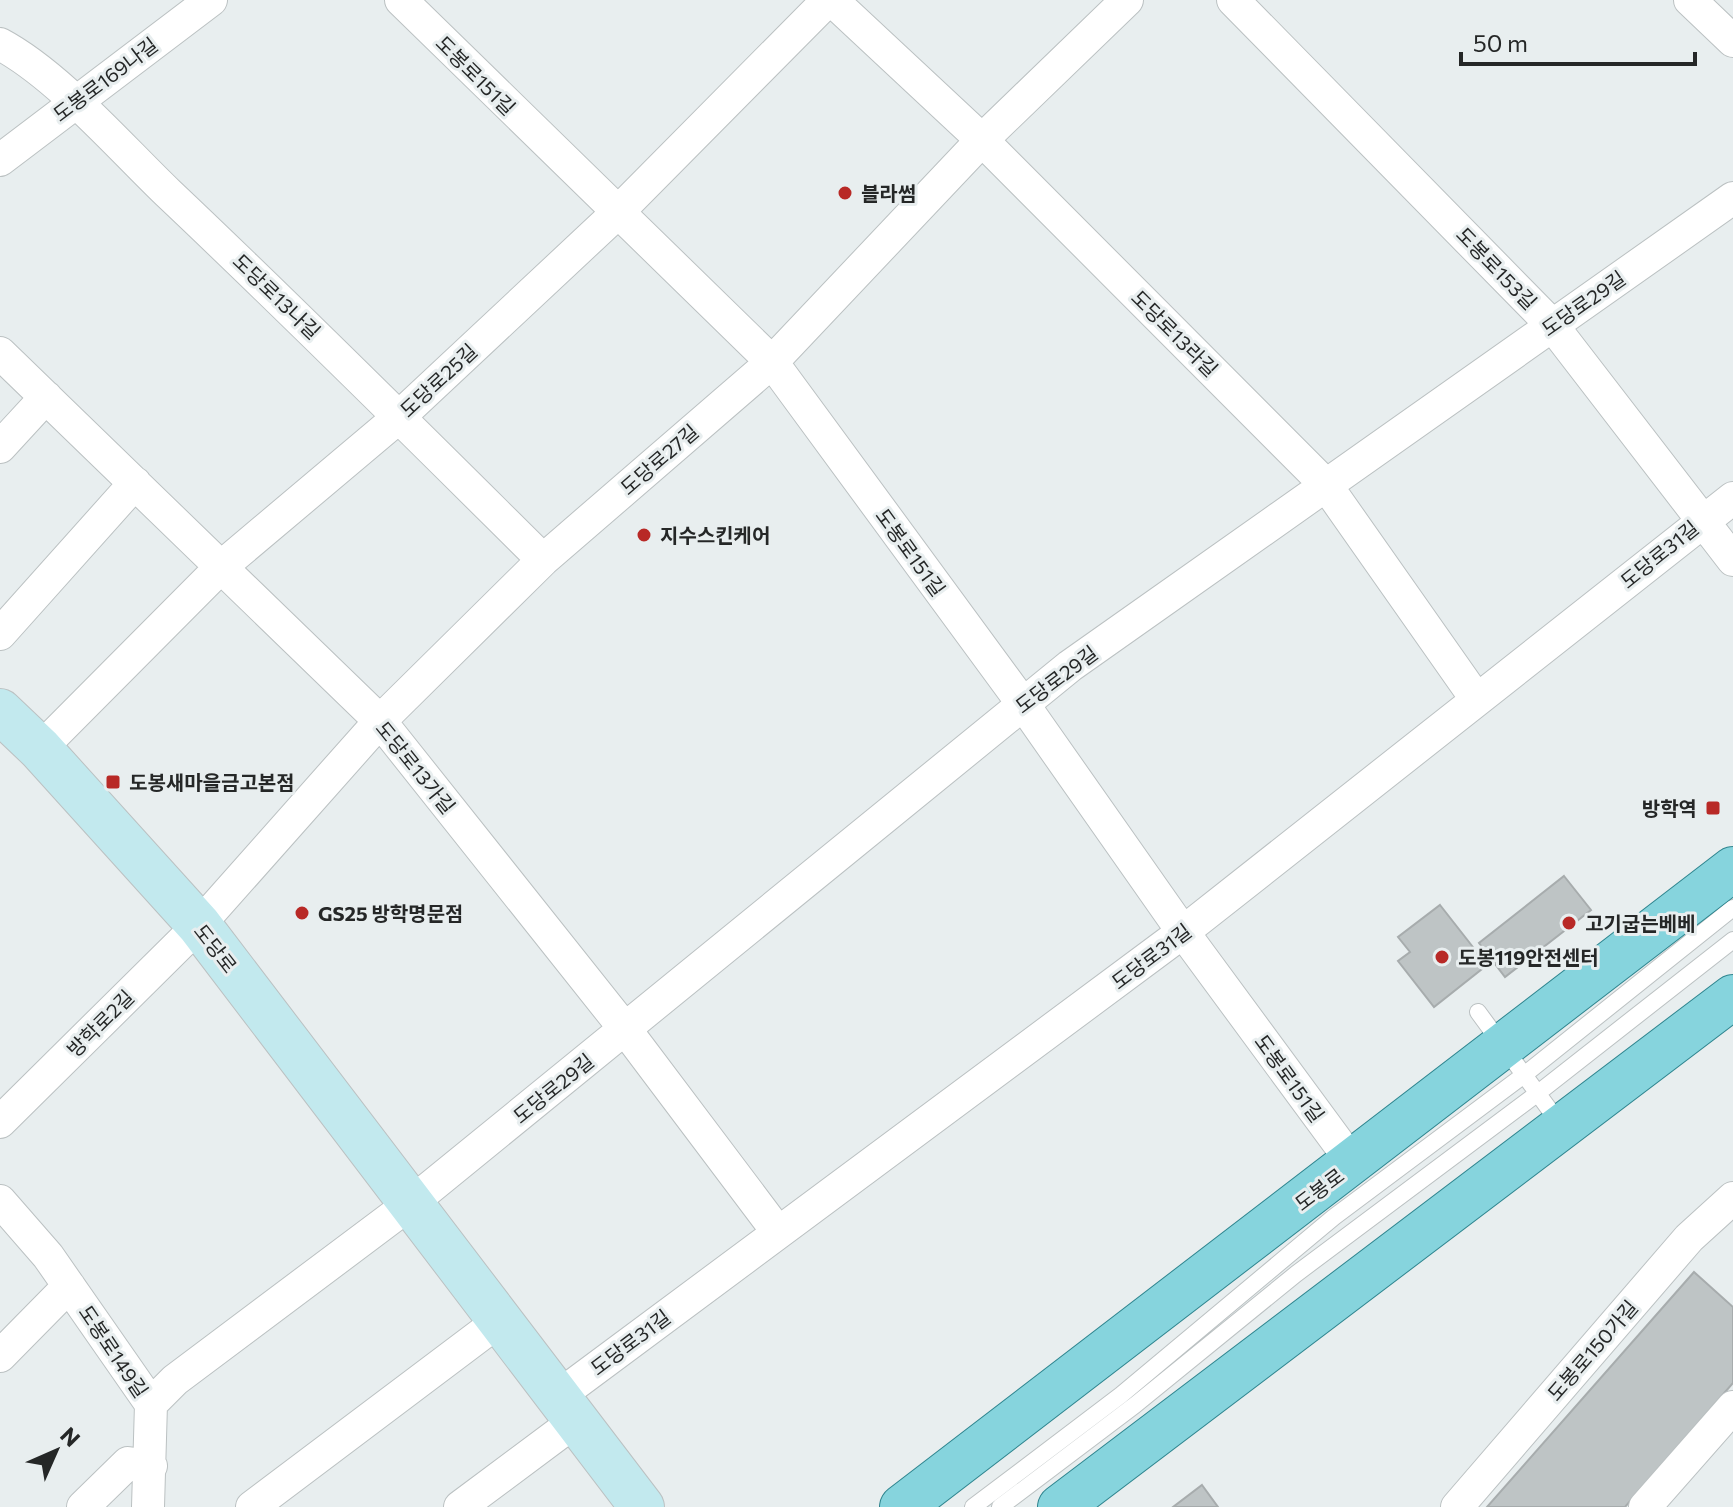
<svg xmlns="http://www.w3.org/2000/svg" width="1733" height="1507" viewBox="0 0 1733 1507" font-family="Commissioner,'Noto Sans KR',sans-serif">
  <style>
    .building { fill: #bec4c5; stroke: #a7acad; stroke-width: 2 }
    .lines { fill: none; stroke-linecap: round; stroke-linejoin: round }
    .lane-casing { stroke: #bbc1c2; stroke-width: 18 }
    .street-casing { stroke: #bbc1c2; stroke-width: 34 }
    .secondary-casing { stroke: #bbc1c2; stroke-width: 46 }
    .primary-casing { stroke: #2f858f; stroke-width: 46 }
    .lane { stroke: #fff; stroke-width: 16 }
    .street { stroke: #fff; stroke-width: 32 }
    .secondary { stroke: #c2e9ee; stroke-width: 44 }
    .primary { stroke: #86d4dd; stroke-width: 44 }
    .poi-dot { fill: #b82926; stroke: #e8eeef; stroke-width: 3 }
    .labels { text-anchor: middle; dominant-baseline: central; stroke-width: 6; stroke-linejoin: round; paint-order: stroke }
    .street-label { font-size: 20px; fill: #252727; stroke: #e8eeef }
    .poi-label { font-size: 20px; font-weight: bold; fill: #252727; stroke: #e8eeef; text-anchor: start }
  </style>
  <rect width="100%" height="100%" fill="#e8eeef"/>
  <path class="building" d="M1564,876L1591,910L1505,977L1479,943Z
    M1440,905L1487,965L1434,1007L1398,961L1410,952L1398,937Z
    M1694,1272L1733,1307V1383L1625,1507H1487Z
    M1202,1485L1218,1507H1173Z"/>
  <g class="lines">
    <g class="lane-casing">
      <path id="lane" d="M1478,1012L1560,1124
        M973,1507L1121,1395L1334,1217L1524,1075L1733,908
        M1000,1507L1135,1405L1296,1274L1538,1093L1733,940"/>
    </g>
    <g class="street-casing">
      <path id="street" d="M401,0L772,362L1023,704L1183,932L1353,1163
        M832,0L982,140L1326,485L1477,700
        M1233,0L1552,325L1733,560
        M1690,0L1733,41
        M0,44C58,75 120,147 168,193C295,313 419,437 543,560
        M0,160L211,0
        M0,353L380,721L625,1029L777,1231
        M0,447L46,397
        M0,634L135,483
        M40,749L221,567L399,417L616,214L828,0
        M0,1122L199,925L380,721L543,560L772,362L982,140L1127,0
        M0,1201L48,1256L151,1404L148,1507
        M0,1356L69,1286
        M556,1398L1183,932L1733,498
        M151,1404L175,1380L411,1203L1070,666L1733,198
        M83,1507L128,1463L151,1466
        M252,1507L499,1321
        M460,1507L574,1422
        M1457,1507L1689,1238L1733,1198
        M1645,1507L1733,1407"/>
    </g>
    <g class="secondary-casing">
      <path id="secondary" d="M0,711L40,749L199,925L642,1507"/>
    </g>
    <g class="primary-casing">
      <path id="primary" d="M902,1507L1733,869
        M1060,1507L1733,997"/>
    </g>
    <use href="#lane" class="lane"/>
    <use href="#street" class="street"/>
    <use href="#secondary" class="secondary"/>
    <use href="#primary" class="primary"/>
  </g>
  <g class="poi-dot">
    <circle cx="845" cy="193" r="8"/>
    <circle cx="644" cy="535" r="8"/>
    <rect x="105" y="774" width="16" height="16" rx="4"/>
    <rect x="1705" y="800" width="16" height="16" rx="4"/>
    <circle cx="302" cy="913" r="8"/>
    <circle cx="1569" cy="923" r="8"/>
    <circle cx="1442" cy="957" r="8"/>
  </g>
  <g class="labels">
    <g class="street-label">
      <text transform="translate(476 75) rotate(45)">도봉로151길</text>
      <text transform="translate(105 79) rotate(-37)">도봉로169나길</text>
      <text transform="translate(1497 268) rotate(46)">도봉로153길</text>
      <text transform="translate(277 296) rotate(44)">도당로13나길</text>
      <text transform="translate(1583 303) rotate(-35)">도당로29길</text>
      <text transform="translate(1175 333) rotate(45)">도당로13라길</text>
      <text transform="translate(438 380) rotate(-43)">도당로25길</text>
      <text transform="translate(659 459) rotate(-41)">도당로27길</text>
      <text transform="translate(911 552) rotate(54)">도봉로151길</text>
      <text transform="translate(1659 554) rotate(-39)">도당로31길</text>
      <text transform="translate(1056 679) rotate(-37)">도당로29길</text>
      <text transform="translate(416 767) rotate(51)">도당로13가길</text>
      <text transform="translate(216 948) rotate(52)">도당로</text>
      <text transform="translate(1151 956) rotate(-37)">도당로31길</text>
      <text transform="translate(100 1023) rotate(-45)">방학로2길</text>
      <text transform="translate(1290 1078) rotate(54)">도봉로151길</text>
      <text transform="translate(553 1088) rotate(-39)">도당로29길</text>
      <text transform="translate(1319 1189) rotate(-37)">도봉로</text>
      <text transform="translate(630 1342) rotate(-37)">도당로31길</text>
      <text transform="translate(1592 1350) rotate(-49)">도봉로150가길</text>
      <text transform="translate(114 1351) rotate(56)">도봉로149길</text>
    </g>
    <g class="poi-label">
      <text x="861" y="193">블라썸</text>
      <text x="660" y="535">지수스킨케어</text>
      <text x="129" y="782">도봉새마을금고본점</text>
      <text x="1697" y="808" text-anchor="end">방학역</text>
      <text x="318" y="913">GS25 방학명문점</text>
      <text x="1585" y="923">고기굽는베베</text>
      <text x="1458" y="957">도봉119안전센터</text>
    </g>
  </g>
  <g transform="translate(56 1451) rotate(45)" stroke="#e8eeef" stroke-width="6" paint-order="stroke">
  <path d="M0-6L14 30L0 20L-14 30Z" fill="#252727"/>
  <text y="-12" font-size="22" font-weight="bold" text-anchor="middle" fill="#252727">N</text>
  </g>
  <path d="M1461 52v12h234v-12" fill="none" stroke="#252727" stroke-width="4"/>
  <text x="1473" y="52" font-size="24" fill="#252727" stroke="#e8eeef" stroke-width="6" paint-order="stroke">50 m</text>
</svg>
